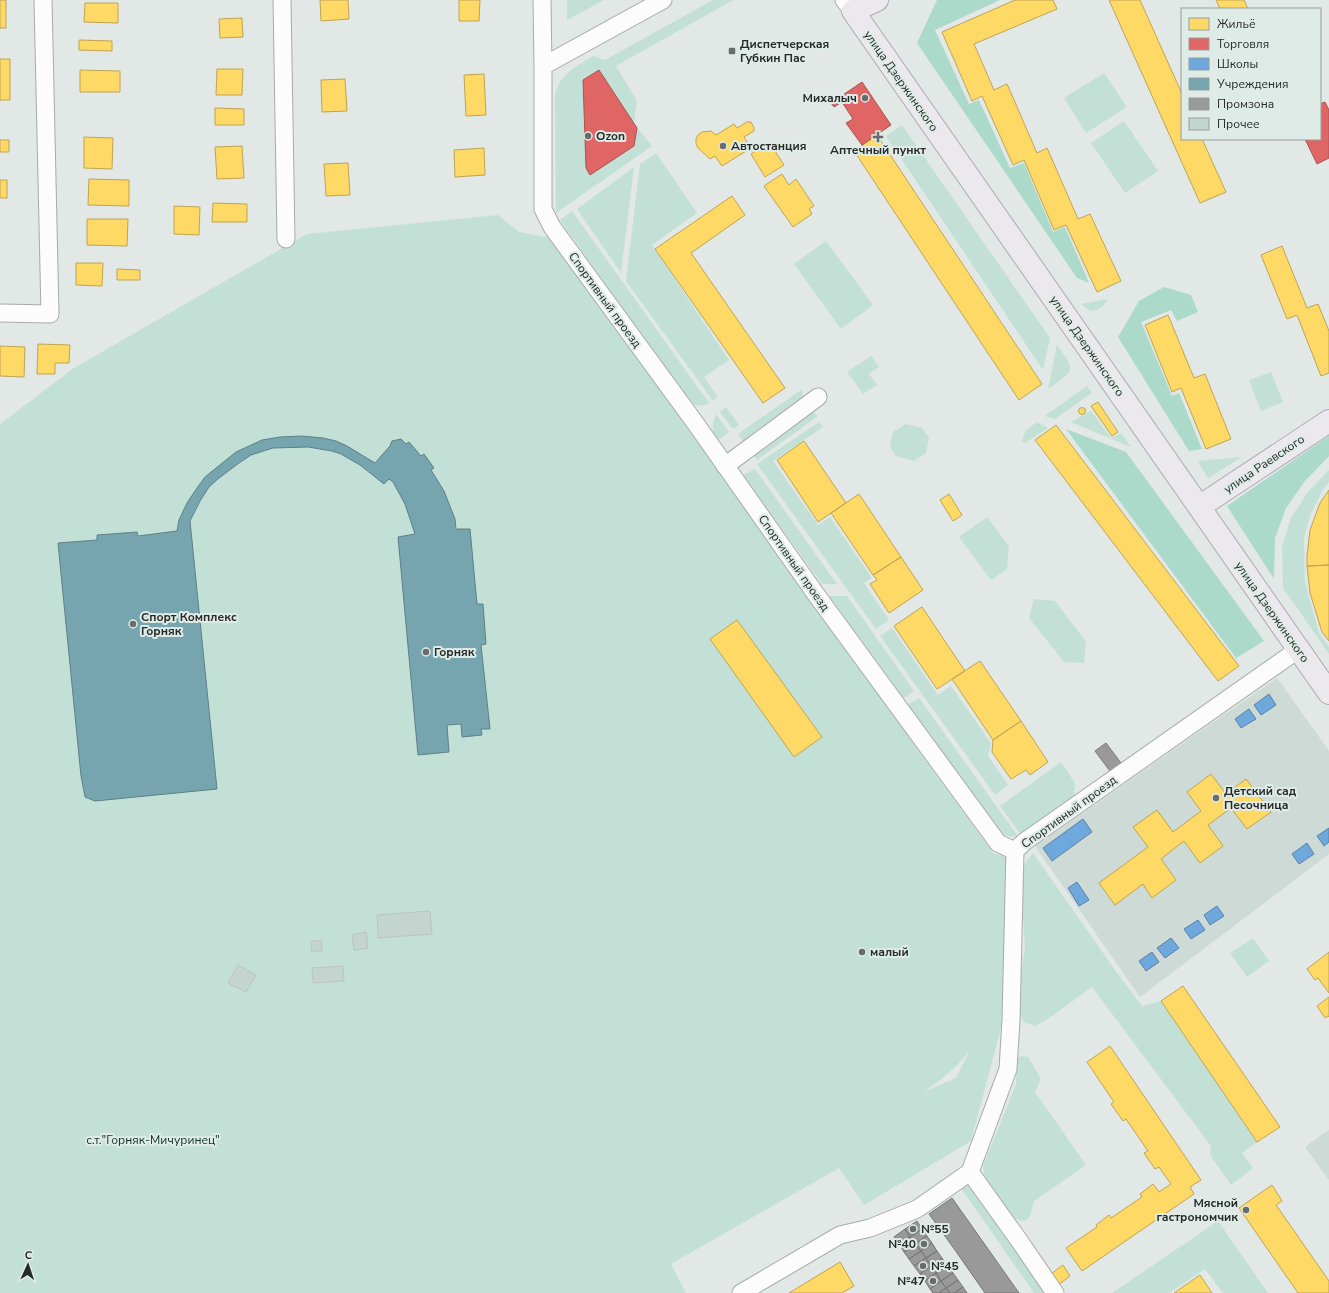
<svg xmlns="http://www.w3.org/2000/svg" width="1329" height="1293" viewBox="0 0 1329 1293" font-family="'Nunito Sans',sans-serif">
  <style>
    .built { fill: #cddad5 }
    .green { fill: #c3e0d6; fill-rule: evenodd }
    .forest { fill: #abd9ca }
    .homes { fill: #ffd966; stroke: #bea453 }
    .shops { fill: #e06666; stroke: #a85453 }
    .schools { fill: #6fa8dc; stroke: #5982a6 }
    .public { fill: #76a5af; stroke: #5e8086 }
    .industry { fill: #999; stroke: #767877 }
    .building { fill: #c4d5cf; stroke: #bec3c0 }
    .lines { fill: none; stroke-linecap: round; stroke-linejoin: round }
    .minor-casing { stroke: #a7aba9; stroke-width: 19 }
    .major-casing { stroke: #aeaab2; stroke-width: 24 }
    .minor { stroke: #fbfcfb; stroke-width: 17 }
    .major { stroke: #ebe9ee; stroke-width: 22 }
    .poi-dot { fill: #686c6a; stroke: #dfebe6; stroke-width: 1.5 }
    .labels { text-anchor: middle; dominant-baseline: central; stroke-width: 4; stroke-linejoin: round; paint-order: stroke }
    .poi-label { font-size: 12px; font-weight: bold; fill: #262a28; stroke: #dfebe6; text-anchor: start }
    .street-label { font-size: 12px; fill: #262a28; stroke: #dfebe6 }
    .park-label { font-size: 12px; fill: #0e3329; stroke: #dfebe6 }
  </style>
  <rect width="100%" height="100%" fill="#e2e8e5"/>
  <path class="built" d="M1277,678L1329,751V854L1140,997L1035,846Z
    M1329,1130V1180L1305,1147Z"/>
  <path class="green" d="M567,0H604L567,20Z
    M713,0H733L616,66L637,101L634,124L652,146L556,213L555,97C558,74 575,68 593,56L605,60Z
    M1104,73L1127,107L1086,133L1064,98Z
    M1124,121L1158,171L1125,193L1091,143Z
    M902,125L1050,338L1043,370L886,136Z
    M656,153L697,213L652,245L729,360L704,377L718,397L713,401L626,281L640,164Z
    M634,167L621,273L577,209Z
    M572,211L709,403C701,408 694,406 687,399L560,220Z
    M498,215L519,232L552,238L890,702L911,741L993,853L1010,857L1001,1028L971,1141L864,1205L839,1168L671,1264L686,1293H0V424L74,368L307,234ZM970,1050L956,1078L924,1092C940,1080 958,1067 970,1050Z
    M826,241L873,305L841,329L794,264Z
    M1108,299C1103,307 1100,310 1090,311L1081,304Z
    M1057,345C1077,372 1075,370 1048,389Z
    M871,356L879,367L869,374L877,385L863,394L847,372Z
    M1271,372L1283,402L1261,411L1249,380Z
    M1087,386L1092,393L1055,419L1044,416Z
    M801,390L803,393L802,399L744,443L738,434Z
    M726,407L739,425L733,429L720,412Z
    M811,411L818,416L757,460L751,451Z
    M1091,411L1111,438L1121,433L1131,447L1071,422Z
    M716,414L729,432L717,441C711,432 712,424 716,414Z
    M819,422L823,427L773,461L818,525L830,517L872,578L864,583L889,620L876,629L757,464Z
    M1037,422L1048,428L1025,443L1022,441L1025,431Z
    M906,424L922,428L929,438L926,453L914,461L896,456L890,446L893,432Z
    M1242,457L1208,478L1197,461Z
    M755,469L837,584H822L743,475Z
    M1329,470V482L1322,491L1310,516L1304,538L1305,582L1319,633L1329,647V654L1283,588L1282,547L1291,518L1308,492Z
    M987,517L1009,546L1007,569L991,580L959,537Z
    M829,596H847L914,691L904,698Z
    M1034,599L1055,601L1086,642L1084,663L1064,662L1029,618Z
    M892,628L938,695L951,686L991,743L988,756L1008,785L995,795L880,636Z
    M919,698L1019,838L1002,835L907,705Z
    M1061,762L1075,783L1074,797L1021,835L1000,806Z
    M1033,853L1115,970L1142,1006L1161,1001L1257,1142L1242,1153L1253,1168L1231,1185L1210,1155L1211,1146L1092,987L1048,1019L1035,1026L1024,1022L1016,1007L1025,947L1020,869Z
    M1253,938L1269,961L1247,977L1230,953Z
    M1023,1056L1028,1057L1041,1079L1035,1092L1086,1165L1034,1201L1030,1216L1027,1220C1021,1221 1018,1220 1013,1217C1003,1203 983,1182 983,1166L1016,1084V1059L1019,1057Z
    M969,1181L1046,1293H1034L961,1188Z
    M1218,1221L1268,1293H1223L1205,1269L1169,1293H1112Z"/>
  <path class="forest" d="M937,0H1000L935,30L969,104L979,100L1010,168L1024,163L1053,232L1065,227L1089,283L1077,278L917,43Z
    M1164,287L1191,295L1198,312L1177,321L1171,310L1141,322L1172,396L1179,393L1202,449L1189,451L1118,337L1139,301Z
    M1066,429L1126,452L1264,641L1236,658Z
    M1329,436V456L1305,481L1286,508L1275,538L1274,579L1227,506Z"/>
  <path class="homes" d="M0,0H6V28H0Z
    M320,0H348L349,19L321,21Z
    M459,0H480L479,21H459Z
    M1015,0H1053L1057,9L974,44L994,90L1007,84L1037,153L1047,148L1078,219L1090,214L1121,281L1097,292L1066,225L1054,230L1024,160L1013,165L982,96L972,101L942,32Z
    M1109,0H1140L1182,94V139H1202L1226,192L1200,203Z
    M1216,0H1244L1248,9H1220Z
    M85,3H118V23L84,22Z
    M242,18L243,37L220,38L219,19Z
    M79,40L112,41V51L79,50Z
    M0,59H10V100H0Z
    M217,69H243L242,95H216Z
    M80,70L120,71V92H80Z
    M484,74L486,115L466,116L464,75Z
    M345,79L347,111L322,112L321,80Z
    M215,108L244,109V125H215Z
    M747,122H751L754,128V131L744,137L751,148L722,166L715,156L710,159L698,148L696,144V139L698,135L702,132L711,131L716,135L734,124L737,128Z
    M877,135L1042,384L1019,400L854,151Z
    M84,137L113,138L112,169L84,168Z
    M0,140H9V152H0Z
    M769,142L784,165L765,177L751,154Z
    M242,146L244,178L217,179L215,147Z
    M484,148L485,175L455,177L454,150Z
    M348,163L350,195L326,196L324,164Z
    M782,174L789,185L796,179L814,206L809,209L812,214L793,227L764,186Z
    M89,179L129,180V206L88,205Z
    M0,180H7V198H0Z
    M732,196L745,215L691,253L785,388L763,403L655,249Z
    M213,203L247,204V222H212Z
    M174,206L200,207L199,235L174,234Z
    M87,219H128L127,246L87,245Z
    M1282,246L1307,308L1318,304L1329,331V373L1321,376L1297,315L1287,319L1261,255Z
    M76,263H103L102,286L76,285Z
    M117,269L140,270V280H117Z
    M1168,315L1194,378L1205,374L1231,439L1206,449L1181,388L1172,392L1145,325Z
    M38,344L70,345L69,363H55V374H37Z
    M0,346L25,347L24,377L0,376Z
    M1098,402L1118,432L1112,436L1091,406Z
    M1078.5 411a3.5 3.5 0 1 1 7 0a3.5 3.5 0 1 1-7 0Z
    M1056,425L1239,666L1218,681L1035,440Z
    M804,441L846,503L818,522L777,460Z
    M1329,490V565L1307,566V556L1310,530L1320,503Z
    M859,494L901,557L873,575L831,513Z
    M949,494L962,515L953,521L940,500Z
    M901,557L923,590L889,613L870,584L877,580L873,575Z
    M1329,565V641L1322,632L1310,593L1307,566Z
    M922,607L965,671L937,689L894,626Z
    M737,620L822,737L794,757L710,639Z
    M980,661L1021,721L993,740L952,679Z
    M1021,721L1048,762L1030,775L1026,770L1011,779L992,752L993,740Z
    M1211,774L1226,794L1246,779L1271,812L1247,829L1231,808L1208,825L1223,846L1200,863L1184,841L1161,859L1176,880L1152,898L1143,884L1115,905L1099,883L1148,847L1133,827L1157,810L1173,832L1201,811L1187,792Z
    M1329,952V993L1318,978L1315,980L1307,969Z
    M1183,986L1280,1127L1257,1142L1161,1001Z
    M1329,997V1017L1328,1016L1325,1018L1317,1006Z
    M1110,1046L1201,1180L1190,1187L1194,1194L1082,1271L1066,1248L1097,1227L1096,1225L1109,1215L1111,1218L1142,1197L1140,1194L1153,1184L1159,1192L1171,1184L1159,1167L1155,1169L1144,1153L1148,1151L1126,1119L1123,1121L1111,1104L1114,1102L1087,1062Z
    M1272,1185L1282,1201L1276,1205L1329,1281V1293H1298L1239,1208Z
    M840,1262L854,1286L842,1293H789Z
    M1063,1265L1070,1276L1058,1285L1051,1274Z
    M1200,1275L1212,1293H1174Z"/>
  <path class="shops" d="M599,70L637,128L634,146L590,175L586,168L583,80Z
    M862,82L891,125L862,145L846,123L853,119L842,102L834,107L831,103Z
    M1325,102L1329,110V158L1317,164L1305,139H1320V104Z"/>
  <path class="schools" d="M1269,694L1276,705L1261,715L1254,705Z
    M1249,709L1256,719L1241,728L1235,719Z
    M1083,819L1092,832L1052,861L1043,848Z
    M1329,828V842L1324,846L1317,836Z
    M1307,843L1314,854L1299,864L1292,854Z
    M1077,882L1089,900L1079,906L1068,888Z
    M1217,906L1224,916L1210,925L1204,915Z
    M1198,920L1205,930L1191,939L1184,929Z
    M1171,938L1179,948L1165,958L1157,948Z
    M1152,952L1159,962L1146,971L1139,961Z"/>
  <path class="public" d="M302,436L323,438L336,441L347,446L375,463L390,446L392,441L401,439L406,444L409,442L421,456L424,454L434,468L431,470L444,491L455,519L456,529H470L477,604H483L486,644L481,645L490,729H481L482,735L462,737L461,724L447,725L449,752L418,755L398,537L415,534L405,504L393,482L389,479L384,484L360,465L341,454L332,451L308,447L273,448L251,455L239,463L219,478L209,487L200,501L190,521L217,789L95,801L85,797L81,776L58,543L97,540V535L137,532L138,536L177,531L179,520L187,503L197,488L205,477L226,460L236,452L262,440L280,437Z"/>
  <path class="industry" d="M1106,743L1121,763L1110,771L1095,751Z
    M952,1198L988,1249L1019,1293H985L955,1250L929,1214Z
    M917,1221L922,1229L910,1237L905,1229Z
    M905,1229L910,1237L899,1244L894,1237Z
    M922,1229L927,1236L915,1244L910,1237Z
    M927,1236L932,1243L921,1251L915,1244Z
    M910,1237L915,1244L904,1252L899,1244Z
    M932,1243L937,1251L926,1258L921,1251Z
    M915,1244L921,1251L909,1259L904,1252Z
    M921,1251L926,1258L914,1266L909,1259Z
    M937,1251L942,1258L931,1266L926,1258Z
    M926,1258L931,1266L920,1274L914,1266Z
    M942,1258L947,1265L936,1273L931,1266Z
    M947,1265L953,1273L941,1281L936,1273Z
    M931,1266L936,1273L925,1281L920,1274Z
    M936,1273L941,1281L930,1289L925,1281Z
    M953,1273L958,1280L946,1288L941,1281Z
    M958,1280L963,1287L954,1293H950L946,1288Z
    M941,1281L946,1288L939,1293H933L930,1289Z
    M963,1287L967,1293H954Z
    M946,1288L950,1293H939Z"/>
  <path class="building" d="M430,911L432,934L378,938L377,915Z
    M366,932L368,948L354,950L352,935Z
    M312,941H322V951H311Z
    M238,965L256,975L246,992L228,983Z
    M343,966L344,981L313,983L312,968Z"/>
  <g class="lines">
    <g class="minor-casing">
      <path id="minor" d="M282,0L286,239
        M542,0L543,66V209L552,227L696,424L815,593L998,843L1015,851L1024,842L1299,649
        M844,0L853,11
        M543,66L663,0
        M0,313L50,314L43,0
        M725,466L818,397
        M970,1172L1018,1239L1055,1293
        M741,1293L840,1235L870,1228L917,1209L970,1172L1008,1069L1011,1020L1015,851"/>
    </g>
    <g class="major-casing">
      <path id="major" d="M877,0L853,11L1329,693
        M1199,507L1329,421"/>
    </g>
    <use href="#minor" class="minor"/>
    <use href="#major" class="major"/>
  </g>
  <g class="poi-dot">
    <rect x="728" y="47" width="8" height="8" rx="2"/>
    <circle cx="865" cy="98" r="4"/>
    <circle cx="588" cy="136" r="4"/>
    <path d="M876 131h4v4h4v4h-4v4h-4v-4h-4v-4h4z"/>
    <circle cx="723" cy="146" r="4"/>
    <circle cx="133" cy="624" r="4"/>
    <circle cx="426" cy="652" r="4"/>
    <circle cx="1216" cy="798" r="4"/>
    <circle cx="862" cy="952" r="4"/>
    <circle cx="1246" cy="1210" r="4"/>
    <circle cx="913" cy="1229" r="4"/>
    <circle cx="924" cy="1244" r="4"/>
    <circle cx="923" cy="1266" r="4"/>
    <circle cx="933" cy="1281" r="4"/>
  </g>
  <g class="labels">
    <g class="poi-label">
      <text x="740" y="44">Диспетчерская<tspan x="740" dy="14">Губкин Пас</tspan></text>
      <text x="857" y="98" text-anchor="end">Михалыч</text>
      <text x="596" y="136">Ozon</text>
      <text x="731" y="146">Автостанция</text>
      <text x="878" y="150" text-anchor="middle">Аптечный пункт</text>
      <text x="141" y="617">Спорт Комплекс<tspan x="141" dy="14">Горняк</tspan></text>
      <text x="434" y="652">Горняк</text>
      <text x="1224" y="791">Детский сад<tspan x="1224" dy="14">Песочница</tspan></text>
      <text x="870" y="952">малый</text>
      <text x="1238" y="1203" text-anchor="end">Мясной<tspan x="1238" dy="14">гастрономчик</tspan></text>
      <text x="921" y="1229">№55</text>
      <text x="916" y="1244" text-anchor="end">№40</text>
      <text x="931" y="1266">№45</text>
      <text x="925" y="1281" text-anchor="end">№47</text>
    </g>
    <g class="street-label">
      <text transform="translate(901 81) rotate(55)">улица Дзержинского</text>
      <text transform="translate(605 300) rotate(54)">Спортивный проезд</text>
      <text transform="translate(1087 346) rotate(55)">улица Дзержинского</text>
      <text transform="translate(1264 464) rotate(-34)">улица Раевского</text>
      <text transform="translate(794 563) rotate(55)">Спортивный проезд</text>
      <text transform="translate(1272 612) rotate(55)">улица Дзержинского</text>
      <text transform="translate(1069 812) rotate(-36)">Спортивный проезд</text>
    </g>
    <g class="park-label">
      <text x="153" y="1140">с.т."Горняк-Мичуринец"</text>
    </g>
  </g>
  <rect x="1181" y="8" width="140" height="132" fill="#dfebe6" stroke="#959e9a"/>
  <rect x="1189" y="18" width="20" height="12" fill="#ffd966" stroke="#959e9a"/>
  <text x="1217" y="28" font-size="12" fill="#262a28">Жильё</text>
  <rect x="1189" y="38" width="20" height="12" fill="#e06666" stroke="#959e9a"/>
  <text x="1217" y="48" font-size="12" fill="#262a28">Торговля</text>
  <rect x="1189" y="58" width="20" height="12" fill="#6fa8dc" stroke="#959e9a"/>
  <text x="1217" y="68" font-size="12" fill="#262a28">Школы</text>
  <rect x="1189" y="78" width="20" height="12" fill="#76a5af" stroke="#959e9a"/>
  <text x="1217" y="88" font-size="12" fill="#262a28">Учреждения</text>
  <rect x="1189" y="98" width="20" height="12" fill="#999999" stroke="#959e9a"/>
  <text x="1217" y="108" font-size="12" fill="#262a28">Промзона</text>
  <rect x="1189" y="118" width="20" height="12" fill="#c4d5cf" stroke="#959e9a"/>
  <text x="1217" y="128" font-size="12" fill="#262a28">Прочее</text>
  <g transform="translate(28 1265) rotate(3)" stroke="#dfebe6" stroke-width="3" paint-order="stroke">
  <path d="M0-3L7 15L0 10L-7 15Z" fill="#262a28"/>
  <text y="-6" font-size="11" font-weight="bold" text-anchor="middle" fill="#262a28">С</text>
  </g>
</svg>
